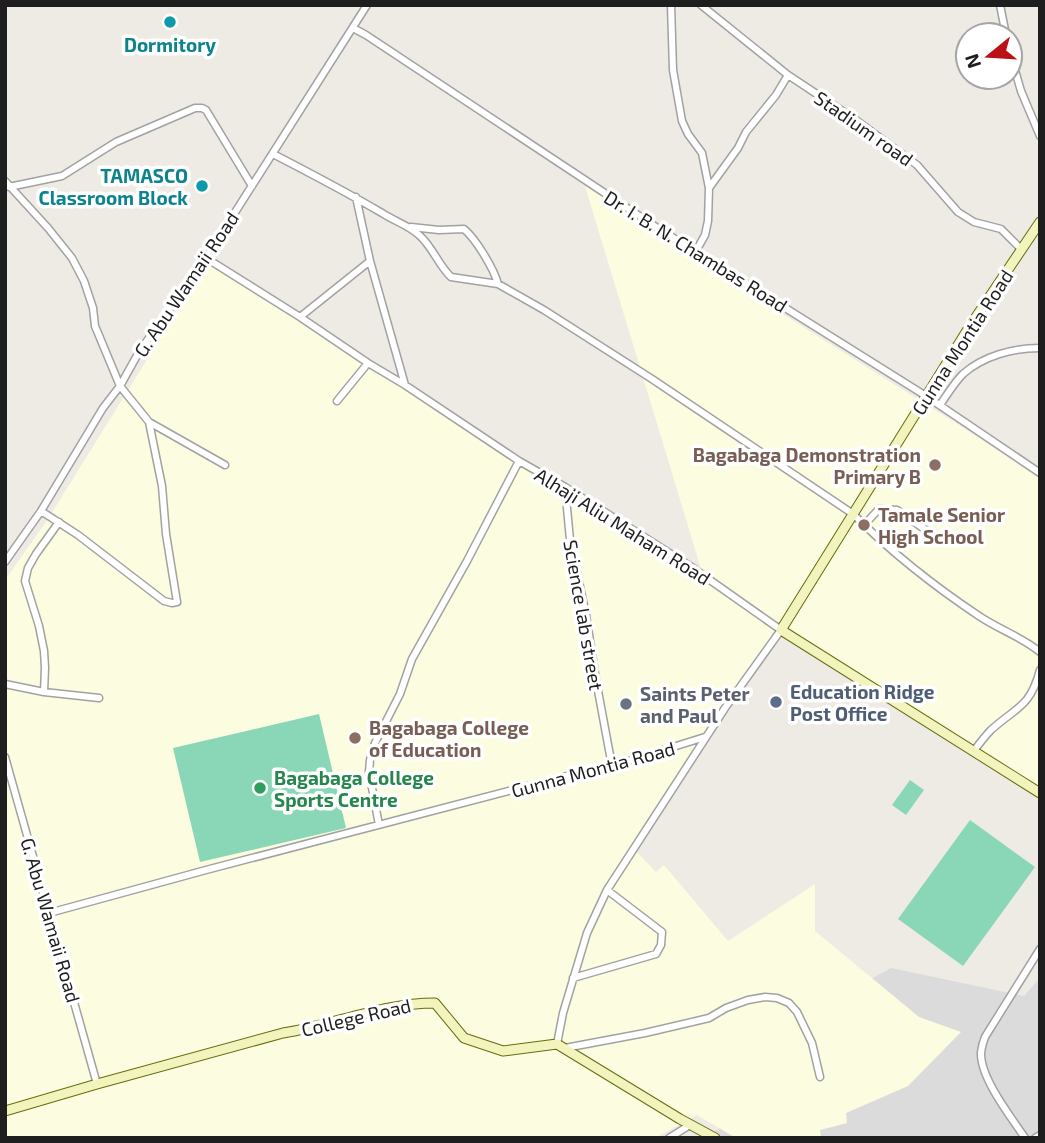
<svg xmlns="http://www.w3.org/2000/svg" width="1045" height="1143" viewBox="0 0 1045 1143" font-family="'Exo 2',sans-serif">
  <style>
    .residential { fill: #dcdbdb }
    .education { fill: #fcfce0 }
    .pitch { fill: #89d7b7 }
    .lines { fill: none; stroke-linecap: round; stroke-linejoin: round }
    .street-casing { stroke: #a2a2a2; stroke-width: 9 }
    .secondary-casing { stroke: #646d0e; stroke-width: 11 }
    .street { stroke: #fff; stroke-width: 6 }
    .secondary { stroke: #f3f4bd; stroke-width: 9 }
    .culture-dot { fill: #0f9aa8; stroke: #fff; stroke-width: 2.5 }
    .education-dot { fill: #8d6e63; stroke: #fff; stroke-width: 2.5 }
    .service-dot { fill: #5c6f8a; stroke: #fff; stroke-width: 2.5 }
    .worship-dot { fill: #6b7280; stroke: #fff; stroke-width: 2.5 }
    .leisure-dot { fill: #2e9e5b; stroke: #fff; stroke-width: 2.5 }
    .labels { text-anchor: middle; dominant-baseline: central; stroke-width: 7; stroke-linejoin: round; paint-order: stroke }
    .culture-label { font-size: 19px; font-weight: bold; fill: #0d838f; stroke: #fff }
    .street-label { font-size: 19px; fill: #1e1e1e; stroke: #fff }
    .education-label { font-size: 19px; font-weight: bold; fill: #785e54; stroke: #fff; text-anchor: start }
    .service-label { font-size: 19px; font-weight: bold; fill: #4e5e75; stroke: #fff; text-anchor: start }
    .worship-label { font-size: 19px; font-weight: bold; fill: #5b616d; stroke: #fff; text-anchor: start }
    .leisure-label { font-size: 19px; font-weight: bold; fill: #27864d; stroke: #fff; text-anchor: start }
  </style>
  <rect width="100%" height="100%" fill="#eeebe5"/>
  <path class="residential" d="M891,968L1024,996L1040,978V1138H699L767,1108L858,986Z"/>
  <path class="education" d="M585,186L732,282L962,427L1040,479V790L941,728L702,572Z
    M205,266L216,267L776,628L632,847L656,872L664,865L728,941L815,884V931L919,1017L961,1032L908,1086L846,1113L847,1123L820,1130L821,1138H736L697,1115L655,1138H5V580L48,519Z"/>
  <path class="pitch" d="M319,714L346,828L200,862L173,748Z
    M910,780L924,790L906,815L892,805Z
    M970,820L1035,867L963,966L898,919Z"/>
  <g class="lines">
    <g class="street-casing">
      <path id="street" d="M671,5L673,70L682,121L688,134L702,153L709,188
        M701,5L788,75L856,120L917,165L958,212L974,222L1001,229L1022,250
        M1000,5L1006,35
        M353,28L366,35L656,227L926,396L1040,473
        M1010,53L1021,91L1040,136
        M273,154C310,173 346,192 382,213C394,221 408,225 419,235C433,247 438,265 451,277L498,284L544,310L652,379L853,514C891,552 934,586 979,616C998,629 1022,637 1040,652
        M5,181L48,228L72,258L84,281L93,308L95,326L120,386L149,422L225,465
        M9,187L62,176L116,142L195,108H202L206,110L252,186
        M356,197L370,261L405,385
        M411,227L439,230L464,229C476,239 494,269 498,284
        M696,251L705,235L708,221L709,188L738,148L746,132L776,95L788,75
        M206,258L300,317L368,363L405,385L519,461L565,487L690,566L781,630L725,708L607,890L587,933L563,1013L557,1044
        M300,317L370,261
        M337,401L368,363
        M940,405C947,395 954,383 963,374C983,356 1013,348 1040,348
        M565,487L570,540L586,615L596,680L612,766
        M41,511L78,535L164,601L172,603L177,602L166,534L162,486L149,422
        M864,525L879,509L897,510L943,542
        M5,562L41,511L103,408L120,386L139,352L206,258L367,5
        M5,684L44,692L45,668L44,651L39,626L25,581L28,568L36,554L59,522
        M44,692L99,698
        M973,752C979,744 985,736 991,730C1016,707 1030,708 1040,670
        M5,757L97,1084
        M379,825L369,772L370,760L375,743L400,694L412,659L467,561L519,461
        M49,913L206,870L574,774L612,766L705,737
        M573,978L656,954L661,945L662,932L607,890
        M565,1048L645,1033L709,1018L726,1008L748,1000L765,997L777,998L789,1003L797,1012L812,1043L820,1077
        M669,1138L690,1125
        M1025,1138C1011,1117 981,1079 981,1054C981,1048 983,1043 985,1037L1040,949
        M1035,1138L1040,1135"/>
    </g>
    <g class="secondary-casing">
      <path id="secondary" d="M1040,222L970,326L781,630L1040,793
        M5,1111L97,1084L283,1033C334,1025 383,1003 435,1003L464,1038L503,1051L557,1044L680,1119L715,1138"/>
    </g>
    <use href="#street" class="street"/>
    <use href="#secondary" class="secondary"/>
  </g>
  <g class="culture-dot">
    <circle cx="170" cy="22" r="7"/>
    <circle cx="202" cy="186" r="7"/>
  </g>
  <g class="education-dot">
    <circle cx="935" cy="465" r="7"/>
    <circle cx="864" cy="525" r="7"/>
    <circle cx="355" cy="738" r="7"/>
  </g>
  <circle class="service-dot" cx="776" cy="702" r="7"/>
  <circle class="worship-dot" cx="626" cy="704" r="7"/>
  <circle class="leisure-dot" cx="260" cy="788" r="7"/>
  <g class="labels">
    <g class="culture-label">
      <text x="170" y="44">Dormitory</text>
      <text x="188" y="175" text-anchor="end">TAMASCO<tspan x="188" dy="22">Classroom Block</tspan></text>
    </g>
    <g class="street-label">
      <text transform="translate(864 128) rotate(35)">Stadium road</text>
      <text transform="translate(696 251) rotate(32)">Dr. I. B. N. Chambas Road</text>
      <text transform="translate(186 284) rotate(-56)">G. Abu Wamaii Road</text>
      <text transform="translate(962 342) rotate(-57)">Gunna Montia Road</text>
      <text transform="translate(623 526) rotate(32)">Alhaji Aliu Maham Road</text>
      <text transform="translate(584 615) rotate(80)">Science lab street</text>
      <text transform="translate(593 769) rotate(-15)">Gunna Montia Road</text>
      <text transform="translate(51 920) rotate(74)">G. Abu Wamaii Road</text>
      <text transform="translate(356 1017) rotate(-13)">College Road</text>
    </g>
    <g class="education-label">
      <text x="921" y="454" text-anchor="end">Bagabaga Demonstration<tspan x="921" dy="22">Primary B</tspan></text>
      <text x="878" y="514">Tamale Senior<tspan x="878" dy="22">High School</tspan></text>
      <text x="369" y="727">Bagabaga College<tspan x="369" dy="22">of Education</tspan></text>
    </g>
    <g class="service-label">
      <text x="790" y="691">Education Ridge<tspan x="790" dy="22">Post Office</tspan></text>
    </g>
    <g class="worship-label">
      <text x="640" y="693">Saints Peter<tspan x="640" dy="22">and Paul</tspan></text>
    </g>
    <g class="leisure-label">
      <text x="274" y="777">Bagabaga College<tspan x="274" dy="22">Sports Centre</tspan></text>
    </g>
  </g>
  <rect width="1045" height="1143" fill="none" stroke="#1e1e1e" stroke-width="14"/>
  <g transform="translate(989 56) rotate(252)"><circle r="33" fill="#ffffff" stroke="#a5a5a5" stroke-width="2"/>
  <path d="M0-5L12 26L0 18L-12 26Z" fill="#bc1114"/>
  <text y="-10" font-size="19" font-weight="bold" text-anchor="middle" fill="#1e1e1e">N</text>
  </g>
</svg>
